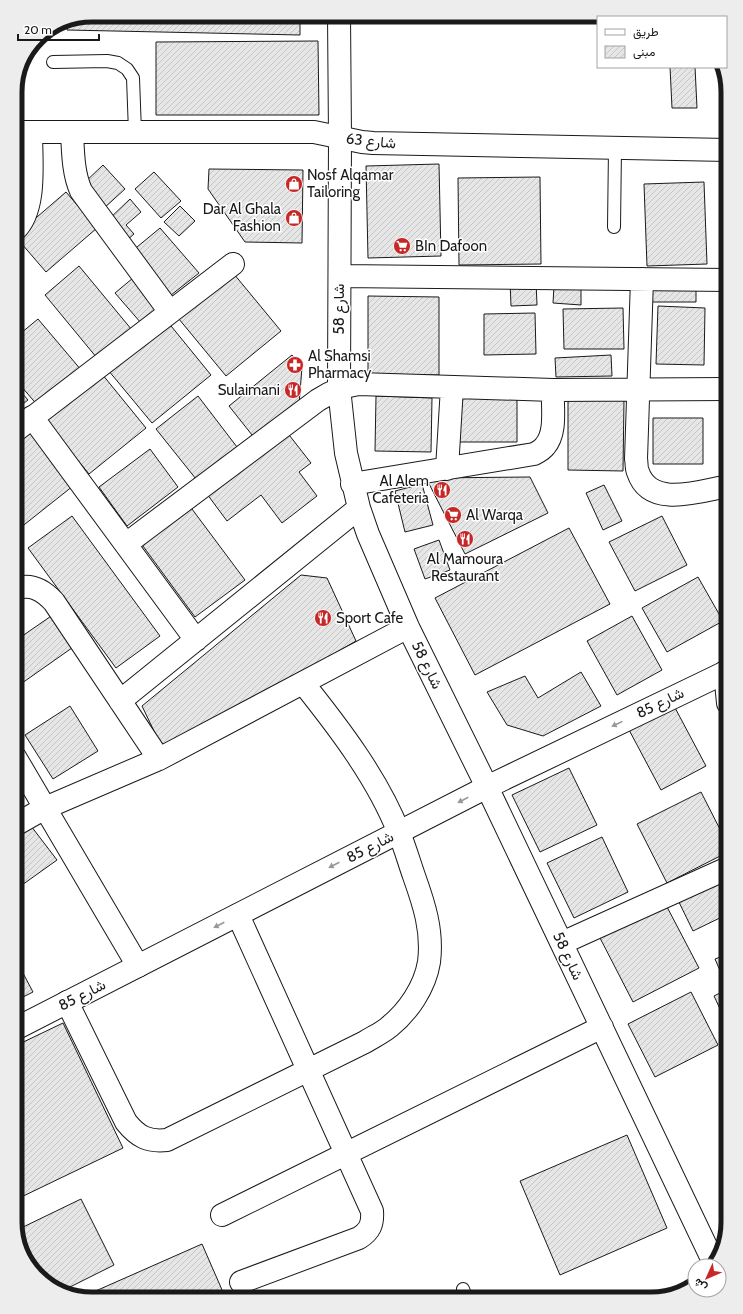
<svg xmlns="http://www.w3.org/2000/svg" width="743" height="1314" viewBox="0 0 743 1314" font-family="Cabin,Vazirmatn,sans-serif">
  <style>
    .building { fill: url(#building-hatch); stroke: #1a1a1a }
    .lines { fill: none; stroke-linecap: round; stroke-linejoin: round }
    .lane-casing { stroke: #1a1a1a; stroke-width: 14 }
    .street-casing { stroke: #1a1a1a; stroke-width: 24 }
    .secondary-casing { stroke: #1a1a1a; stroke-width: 24 }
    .lane { stroke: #fff; stroke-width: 12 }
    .street { stroke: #fff; stroke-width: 22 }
    .secondary { stroke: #fff; stroke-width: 22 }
    .oneway { fill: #989898 }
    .labels { text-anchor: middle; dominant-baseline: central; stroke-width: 3; stroke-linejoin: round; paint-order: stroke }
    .street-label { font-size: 15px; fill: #1a1a1a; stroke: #fff }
    .poi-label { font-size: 15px; fill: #1a1a1a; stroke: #fff; text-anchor: start }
    .rim { fill: none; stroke: #1a1a1a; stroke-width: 5 }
  </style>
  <defs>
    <pattern id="building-hatch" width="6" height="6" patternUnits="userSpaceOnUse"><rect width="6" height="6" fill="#e6e6e6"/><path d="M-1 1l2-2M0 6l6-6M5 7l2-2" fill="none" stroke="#c5c5c5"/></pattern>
  </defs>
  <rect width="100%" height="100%" fill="#fff"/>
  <path class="building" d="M92,15H300V35L67,30L68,20Z
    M38,37H39V44H35Z
    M318,41L319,115H156V42Z
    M670,67H695L697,108H672Z
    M439,164L441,256L368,258L366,166Z
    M103,165L125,189L103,209L82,185Z
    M209,169L303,170L302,243L245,242L208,189Z
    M154,172L181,201L161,218L135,189Z
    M540,177L541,264L459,265L458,178Z
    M704,182L707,264L647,266L644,184Z
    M66,192L97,228L46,272L15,236Z
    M130,199L141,212L126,225L134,234L126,241L107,221Z
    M180,206L195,221L179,236L164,222Z
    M160,228L199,273L166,299L131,252Z
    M79,266L132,330L97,358L45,295Z
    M229,268L281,331L226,376L174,313Z
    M133,278L158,308L141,323L115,293Z
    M510,281H536L537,305L511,306Z
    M554,286L581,287V305L553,303Z
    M646,286L696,287V302H646Z
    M368,296L439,297V375L368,374Z
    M658,306L705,308L704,365L656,364Z
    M623,308L624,349H564L563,309Z
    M535,313L536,354L484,355V314Z
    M38,319L82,371L39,407L15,379V338Z
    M167,321L211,375L152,423L108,370Z
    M292,355L302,367L299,405L256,440L229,406Z
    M611,355L612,376L556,377L555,358Z
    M102,374L146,428L89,474L45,420Z
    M15,385L28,400L15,410Z
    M458,391H517V442H458Z
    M198,396L237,447L196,479L156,429Z
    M376,396L432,398L431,452L375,451Z
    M568,399L624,400L623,471L568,470Z
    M653,418H703V464H653Z
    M28,430L73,486L15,532V440Z
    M286,431L311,463L299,472L317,496L282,523L261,495L227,521L204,490Z
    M150,449L178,487L127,526L99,487Z
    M530,477L548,513L465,554L426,478Z
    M422,484L433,525L405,532L395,491Z
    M604,485L622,521L603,530L586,493Z
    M189,505L245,580L195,617L140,542Z
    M72,516L160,636L116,668L28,548Z
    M662,516L687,565L635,591L609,542Z
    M569,528L610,604L475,675L435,598Z
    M439,540L450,570L425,579L414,549Z
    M301,575L327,578L356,641L164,752L142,706Z
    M698,577L723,621L667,652L642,608Z
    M57,612L79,643L15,688V641Z
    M632,616L662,670L617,695L587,641Z
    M581,672L601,706L543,736L507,725L487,692L525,676L538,698Z
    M673,704L706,766L661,790L628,728Z
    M70,706L98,751L53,779L25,735Z
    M569,768L597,825L540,852L512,795Z
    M701,792L728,845V852L667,883L637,824Z
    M28,822L57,860L15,890V832Z
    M602,837L628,892L574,918L547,863Z
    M728,871V914L693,931L676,896Z
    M666,905L699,968L633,1002L600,938Z
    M728,954V970L721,973L715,959Z
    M15,958L33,992L15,1001Z
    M728,989V1026L714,996Z
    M691,992L718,1045L655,1077L628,1024Z
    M63,1023L123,1148L15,1200V1046Z
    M627,1135L667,1228L560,1275L520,1181Z
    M81,1199L114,1265L68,1288L44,1280L19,1229Z
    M728,1203V1222L727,1225L721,1206Z
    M202,1244L226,1299H87L82,1297Z"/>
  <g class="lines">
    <g class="lane-casing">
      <path id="lane" d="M53,62L107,61L118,63L127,69L133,78L135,132
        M614,227L615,148
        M463,1289L467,1299"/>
    </g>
    <g class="street-casing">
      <path id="street" d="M339,15L340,138L339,388L346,453L359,508L368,534L408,627L487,787L715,1265
        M15,132H314L362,142L373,143L728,150
        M72,132C73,152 73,173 81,191L170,312
        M15,230C37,209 31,161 31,132
        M340,276L728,280
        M642,279L636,459C637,463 636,468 638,472C650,509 700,491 728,486
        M32,417L196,640
        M15,431L233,264
        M447,469L452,387
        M352,484L534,454C538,452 542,450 545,446C557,432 552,408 553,390
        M126,544L318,400C331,392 343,386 358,384L553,390L728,389
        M15,589C31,583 43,590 54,602L159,759
        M725,672L728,703
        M120,701L359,508
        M15,757L138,966
        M15,825L45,808L159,759L408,627
        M238,915L372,1211C373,1224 370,1231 359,1238L241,1282
        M562,943L728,868
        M67,1002L126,1122C138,1137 148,1142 167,1140L365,1042C373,1037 382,1033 389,1027C408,1012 425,987 429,962C433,931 424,904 414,876C409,862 405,847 399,833C378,779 339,728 303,683
        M222,1215L602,1027"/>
    </g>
    <g class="secondary-casing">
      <path id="secondary" d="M15,1029L487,787L728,671"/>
    </g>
    <use href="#lane" class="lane"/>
    <use href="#street" class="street"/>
    <use href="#secondary" class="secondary"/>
  </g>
  <defs><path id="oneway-solid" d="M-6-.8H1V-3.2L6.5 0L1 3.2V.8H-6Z"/></defs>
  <g class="oneway">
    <use href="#oneway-solid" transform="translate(617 724) rotate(154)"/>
    <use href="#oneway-solid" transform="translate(463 800) rotate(153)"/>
    <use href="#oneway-solid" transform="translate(334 865) rotate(153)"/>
    <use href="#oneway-solid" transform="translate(219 925) rotate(153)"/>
  </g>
  <defs>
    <g id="shop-disc" transform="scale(0.9)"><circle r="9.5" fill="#c62828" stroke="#fff"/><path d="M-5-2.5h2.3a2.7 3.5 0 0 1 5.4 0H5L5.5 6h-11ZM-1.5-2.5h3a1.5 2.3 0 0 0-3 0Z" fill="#fff"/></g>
    <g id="supermarket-disc" transform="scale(0.9)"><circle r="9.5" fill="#c62828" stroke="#fff"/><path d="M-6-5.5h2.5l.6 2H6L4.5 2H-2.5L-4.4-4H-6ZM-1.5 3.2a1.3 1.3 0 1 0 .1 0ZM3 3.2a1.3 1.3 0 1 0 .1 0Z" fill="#fff"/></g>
    <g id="pharmacy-disc" transform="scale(0.9)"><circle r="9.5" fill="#c62828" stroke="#fff"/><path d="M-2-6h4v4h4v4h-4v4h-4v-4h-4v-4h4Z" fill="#fff"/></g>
    <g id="restaurant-disc" transform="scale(0.9)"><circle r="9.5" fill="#c62828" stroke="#fff"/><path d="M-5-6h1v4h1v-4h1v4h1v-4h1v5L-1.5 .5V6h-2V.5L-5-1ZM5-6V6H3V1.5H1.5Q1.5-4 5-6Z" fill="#fff"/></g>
  </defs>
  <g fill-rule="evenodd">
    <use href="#shop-disc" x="294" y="184"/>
    <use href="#shop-disc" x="294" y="218"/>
    <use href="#supermarket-disc" x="402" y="246"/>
    <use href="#pharmacy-disc" x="295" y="365"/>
    <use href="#restaurant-disc" x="293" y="390"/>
    <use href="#restaurant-disc" x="442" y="490"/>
    <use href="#supermarket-disc" x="453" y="515"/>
    <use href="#restaurant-disc" x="465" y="539"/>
    <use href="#restaurant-disc" x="323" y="618"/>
  </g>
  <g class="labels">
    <g class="street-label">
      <text transform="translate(371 141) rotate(6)">شارع 63</text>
      <text transform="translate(339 309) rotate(-90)">شارع 58</text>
      <text transform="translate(427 665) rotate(64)">شارع 58</text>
      <text transform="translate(660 703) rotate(-26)">شارع 85</text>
      <text transform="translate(370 847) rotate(-27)">شارع 85</text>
      <text transform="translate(568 956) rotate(65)">شارع 58</text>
      <text transform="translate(82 995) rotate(-27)">شارع 85</text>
    </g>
    <g class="poi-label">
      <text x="307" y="175">Nosf Alqamar<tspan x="307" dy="17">Tailoring</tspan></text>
      <text x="281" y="209" text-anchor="end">Dar Al Ghala<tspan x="281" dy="17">Fashion</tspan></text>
      <text x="415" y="246">BIn Dafoon</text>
      <text x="308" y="356">Al Shamsi<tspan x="308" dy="17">Pharmacy</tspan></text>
      <text x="280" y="390" text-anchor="end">Sulaimani</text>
      <text x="429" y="481" text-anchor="end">Al Alem<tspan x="429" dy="17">Cafeteria</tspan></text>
      <text x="466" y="515">Al Warqa</text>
      <text x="465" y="559" text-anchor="middle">Al Mamoura<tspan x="465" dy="17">Restaurant</tspan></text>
      <text x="336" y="618">Sport Cafe</text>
    </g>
  </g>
  <path d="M0 0H743V1314H0ZM92 22H651A70 70 0 0 1 721 92V1222A70 70 0 0 1 651 1292H92A70 70 0 0 1 22 1222V92A70 70 0 0 1 92 22Z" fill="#ededed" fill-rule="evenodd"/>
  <path class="rim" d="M92 22H651A70 70 0 0 1 721 92V1222A70 70 0 0 1 651 1292H92A70 70 0 0 1 22 1222V92A70 70 0 0 1 92 22Z"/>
  <rect x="597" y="16" width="130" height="52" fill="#ffffff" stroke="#a3a3a3"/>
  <rect x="605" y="29" width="20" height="6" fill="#ffffff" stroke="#a3a3a3"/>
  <text x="633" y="36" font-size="12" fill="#1a1a1a">طريق</text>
  <rect x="605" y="46" width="20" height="12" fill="url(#building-hatch)" stroke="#a3a3a3"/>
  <text x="633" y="56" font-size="12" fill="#1a1a1a">مبنى</text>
  <g transform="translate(707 1278) rotate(225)"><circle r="19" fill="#ffffff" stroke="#a3a3a3"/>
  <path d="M0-3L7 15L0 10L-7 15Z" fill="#c62828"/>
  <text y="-6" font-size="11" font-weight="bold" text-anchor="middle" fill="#1a1a1a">ش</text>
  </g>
  <path d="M18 34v6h81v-6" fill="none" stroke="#1a1a1a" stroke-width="2"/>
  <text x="24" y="34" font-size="12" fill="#1a1a1a" stroke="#ffffff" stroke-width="3" paint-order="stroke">20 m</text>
</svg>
